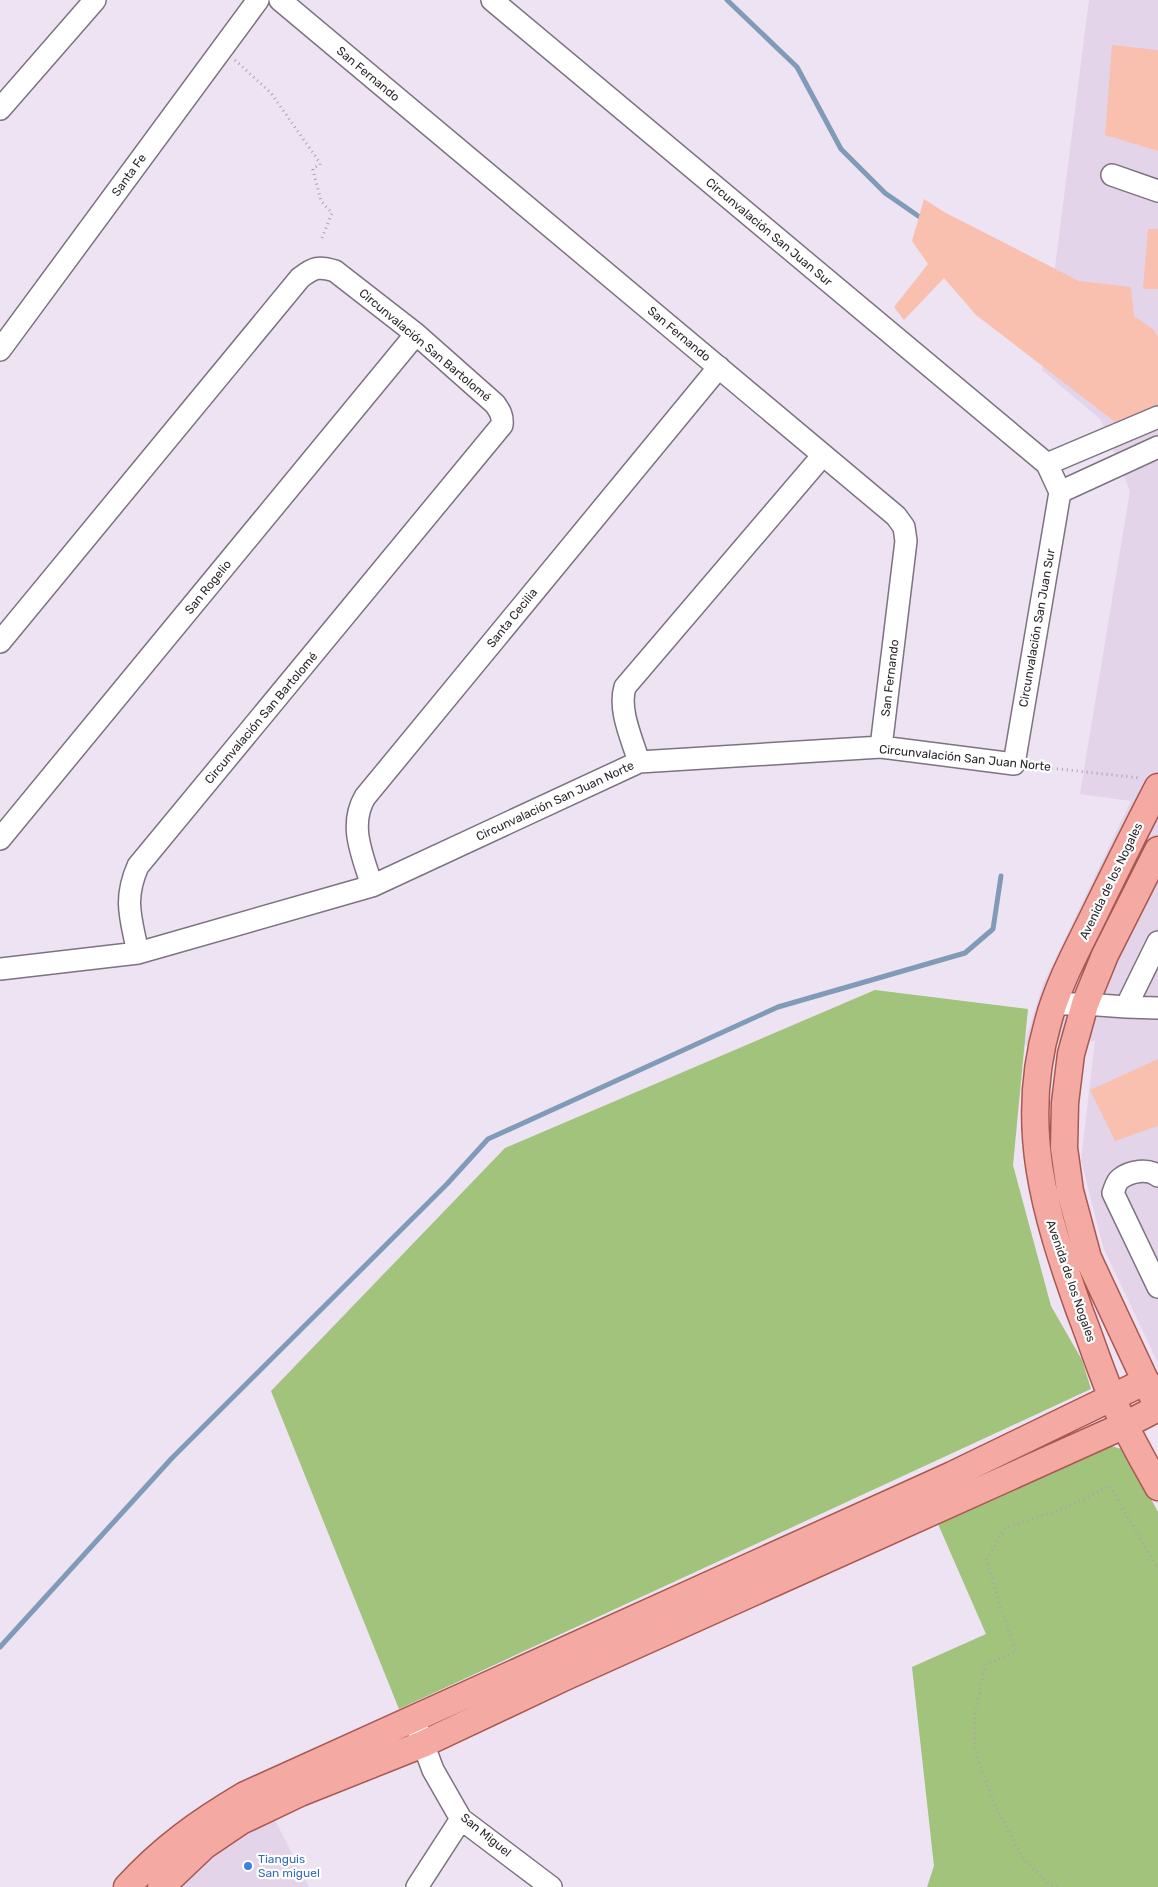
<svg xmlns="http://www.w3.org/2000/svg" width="1158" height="1887" viewBox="0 0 1158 1887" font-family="Rubik,sans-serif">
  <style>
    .built { fill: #e4d4e9 }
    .green { fill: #a1c37c }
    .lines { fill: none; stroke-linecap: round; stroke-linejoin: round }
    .stream { stroke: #7f9bb7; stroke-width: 5 }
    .building { fill: #f9c0af }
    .minor-casing { stroke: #7c7280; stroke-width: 24 }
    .major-casing { stroke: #a95751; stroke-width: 29 }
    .path { stroke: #aca3af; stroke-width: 3; stroke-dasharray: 1 4; stroke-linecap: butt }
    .minor { stroke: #fff; stroke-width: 21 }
    .major { stroke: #f4aaa3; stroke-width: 26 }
    .shop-dot { fill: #3f7fe0; stroke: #fff; stroke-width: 2 }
    .labels { text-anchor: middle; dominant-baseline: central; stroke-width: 4.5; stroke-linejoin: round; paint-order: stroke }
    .street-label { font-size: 12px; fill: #2c272d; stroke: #fff }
    .shop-label { font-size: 12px; fill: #366cbe; stroke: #fff; text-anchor: start }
  </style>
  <rect width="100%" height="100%" fill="#eee3f2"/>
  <path class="built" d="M1089,0H1158V1363L1103,1247L1081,1160L1095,1041L1024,1045L1043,984L1131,801L1080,794L1130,491L1101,420L1042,370Z
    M272,1814L309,1887H176L222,1845Z"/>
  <path class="green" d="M875,990L1028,1009L1013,1165L1051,1306L1082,1360L1091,1389L399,1709L271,1391L505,1148Z
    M1108,1445L1125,1450L1158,1512V1887H927L934,1866L912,1667L986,1634L938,1524Z"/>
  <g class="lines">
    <path class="stream" d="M727,0L797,67L841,149L885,193L924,220
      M0,1647L172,1458L447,1184L488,1139L778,1007L965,953L993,929L1001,876"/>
  </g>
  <path class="building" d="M1112,45L1158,50V151L1105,135Z
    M924,199L944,212L1079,281L1131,287L1134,316L1154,330L1158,337V405L1115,422L976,315L944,278L904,320L894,307L928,264L912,241Z
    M1148,229H1158V289H1143Z
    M1158,1059V1126L1115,1141L1090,1090Z"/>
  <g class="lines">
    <g class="minor-casing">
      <path id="minor" d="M280,0L896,516L904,527L906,541L881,747
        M0,109L95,0
        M1112,175L1158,191
        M0,350L258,0
        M1047,464L1158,417
        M1060,492L1158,447
        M0,642L300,278C314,267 319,266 335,271L416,334L495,404C500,411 503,416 502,425L138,866C123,900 131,918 138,953
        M639,762C632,739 618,710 625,687L823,455
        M0,839L416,334
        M372,886C363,856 348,826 365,797L719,367
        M0,969L138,953L372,886L639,762L881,747L1014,764L1060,492L1047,464L492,0
        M1054,1004H1085L1126,1007L1158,942
        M1126,1007L1158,1008
        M1158,1176C1148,1168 1130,1171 1120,1179C1116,1182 1115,1188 1113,1193L1158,1287
        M418,1730L433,1770L461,1819L551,1887
        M417,1887L461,1819"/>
    </g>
    <g class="major-casing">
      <path id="major" d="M1158,787C1136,829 1115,872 1094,915C1077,950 1058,984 1048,1022C1018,1126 1045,1214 1080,1312C1091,1340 1100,1369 1112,1397C1124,1428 1142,1458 1158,1487
        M1153,1397L1088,1258L1070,1191L1064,1148L1065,1103L1071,1054L1085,1004L1105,955L1158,850
        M127,1887C164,1847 198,1823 245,1795L952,1475L1146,1381
        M161,1887L204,1846L241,1821L300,1793L423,1744L565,1677L1125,1425L1158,1408"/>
    </g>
    <path class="path" d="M235,60L271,93L320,163V165L313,168V170L321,201L332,213L322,238
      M1032,766L1140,778
      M1057,1887L1049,1884L1023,1858L993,1801L975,1750V1713L985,1665L1016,1651L997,1596L987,1559L1005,1528L1065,1508L1110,1486L1158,1569"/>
    <use href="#minor" class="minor"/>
    <use href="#major" class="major"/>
  </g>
  <circle class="shop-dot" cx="248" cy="1866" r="5"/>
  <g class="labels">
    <g class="street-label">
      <text transform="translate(368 74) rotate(40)">San Fernando</text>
      <text transform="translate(129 175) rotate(-54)">Santa Fe</text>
      <text transform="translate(769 232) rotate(40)">Circunvalación San Juan Sur</text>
      <text transform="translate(679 334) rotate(40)">San Fernando</text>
      <text transform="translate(425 345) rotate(40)">Circunvalación San Bartolomé</text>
      <text transform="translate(208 587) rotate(-51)">San Rogelio</text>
      <text transform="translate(512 618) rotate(-51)">Santa Cecilia</text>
      <text transform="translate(1037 628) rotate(-80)">Circunvalación San Juan Sur</text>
      <text transform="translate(890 678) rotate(-83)">San Fernando</text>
      <text transform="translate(261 718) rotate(-50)">Circunvalación San Bartolomé</text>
      <text transform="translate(965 758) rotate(6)">Circunvalación San Juan Norte</text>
      <text transform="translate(555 801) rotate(-25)">Circunvalación San Juan Norte</text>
      <text transform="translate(1111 881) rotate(-64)">Avenida de los Nogales</text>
      <text transform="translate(1071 1281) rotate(71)">Avenida de los Nogales</text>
      <text transform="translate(486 1835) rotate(39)">San Miguel</text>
    </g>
    <g class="shop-label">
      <text x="258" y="1859">Tianguis<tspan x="258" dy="14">San miguel</tspan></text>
    </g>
  </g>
</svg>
